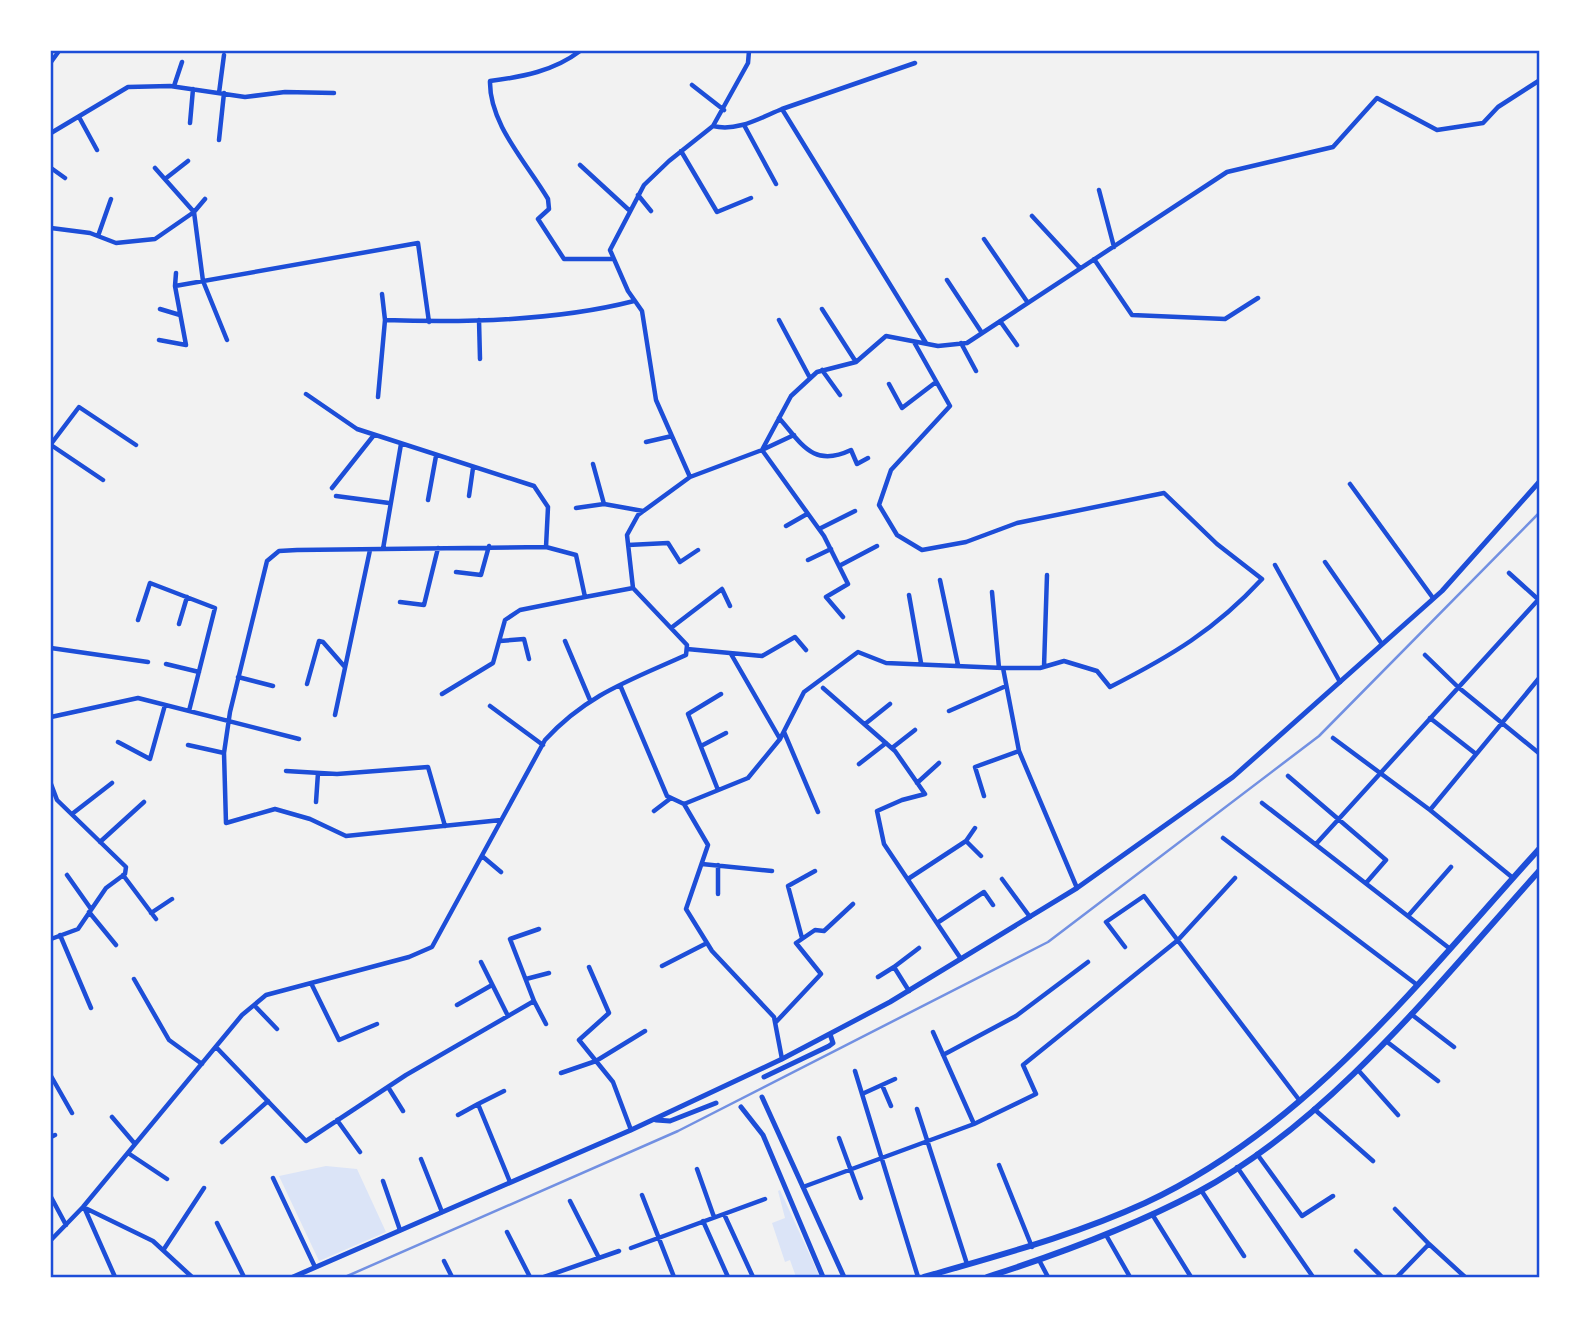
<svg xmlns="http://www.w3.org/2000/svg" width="1591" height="1328" viewBox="0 0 1591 1328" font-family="Inter,sans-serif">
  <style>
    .green { fill: #dbe4f7 }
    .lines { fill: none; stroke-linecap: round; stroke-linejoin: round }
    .minor { stroke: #1d4ed8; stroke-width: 4.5 }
    .secondary { stroke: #1d4ed8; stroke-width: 5 }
    .primary { stroke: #1d4ed8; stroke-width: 6 }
    .rail { stroke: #7290e2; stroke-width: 2.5 }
    .neatline { fill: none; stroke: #1d4ed8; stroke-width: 2.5 }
  </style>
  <rect width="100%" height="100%" fill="#f2f2f2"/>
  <path class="green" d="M326,1166L357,1169L386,1232L319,1261L279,1176Z
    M780,1190L819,1275L818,1277H796L790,1260L785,1262L772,1223L785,1218L778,1191Z"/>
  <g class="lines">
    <path class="minor" d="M580,51C554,71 522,77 490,81C489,124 527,163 548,199L549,209L538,219L564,259H614
      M51,62L59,51
      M692,85L724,110
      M174,86L182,62
      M219,93L224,55
      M782,109L915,63
      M79,117L97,150
      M190,123L193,89
      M744,125L776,184
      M713,126C737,132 760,118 782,109L926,343
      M51,133L128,87L170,86L245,97L285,92L334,93
      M219,140L224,93
      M681,151L717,212L751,198
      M580,165L630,211
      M51,168L65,178
      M165,179L188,161
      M1099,190L1114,247
      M638,195L651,211
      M205,199L194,212L203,281L227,340
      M1032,216L1080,268
      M51,228L90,233L116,243L155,239L194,212L155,168
      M98,236L111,199
      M984,239L1028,303
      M1094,259L1132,315L1225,319L1258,298
      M947,280L982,333
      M175,286L176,273
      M382,294L385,320C465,323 556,321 634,301
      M160,309L180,315
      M822,309L856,362
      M479,320L480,359
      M779,320L810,378
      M1000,321L1017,345
      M159,340L186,345L175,286L418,243L429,322
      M914,342L950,406L891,470L879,505L897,535L922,550L966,542L1017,523L1164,493L1217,544L1262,579C1215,630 1171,656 1110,687L1097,671L1064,661L1040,668H1003
      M961,343L976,371
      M822,370L840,395
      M889,384L902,408L936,382
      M306,394L357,429L534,486L548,507L546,547
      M378,397L385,320
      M779,418C802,444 813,468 851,450L857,464L868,458
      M794,435L762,450L824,536L848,584L826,597L843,617
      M646,442L672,436
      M51,444L79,407L136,445
      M51,445L103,480
      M593,464L604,504L643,511
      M690,477L656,400L642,311L628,291L610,250L644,185L669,161L713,126L748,63L749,51
      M1350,484L1433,598
      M332,488L374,435
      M336,496L389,503
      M469,496L473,468
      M428,500L436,456
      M576,508L604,504
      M786,526L807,514
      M819,529L855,511
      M628,545L668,543L680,562L698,550
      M383,549L401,444
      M808,560L831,549
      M1325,562L1382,644
      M1275,565L1340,682
      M839,566L877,546
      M456,572L481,575L489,546
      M1509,573L1540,601
      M940,580L958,665
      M992,592L999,668
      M909,595L921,663
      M400,602L424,605L438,548
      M138,620L150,583L215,608L189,711
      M179,624L187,597
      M671,628L722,589L730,606
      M500,641L524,639L529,659
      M565,641L590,700
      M51,648L148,662
      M687,649L762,656L795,637L806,650
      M731,654L780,739
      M1425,655L1458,687L1540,754
      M166,664L199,672
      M1044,667L1047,575
      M238,677L273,686
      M307,684L319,641L323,642L344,666
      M620,685L667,796L684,804L708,845L686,909L712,951L774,1017L782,1059
      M823,688L895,751L925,794L902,800L877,811L884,844L961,959
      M442,694L493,663L505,620L520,610L585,597
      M490,706L543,745
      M949,711L1006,686
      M335,715L370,550
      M51,717L138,698L299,739
      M1430,718L1476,754
      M865,724L890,704
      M784,732L818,812
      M1333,738L1430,810L1513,878
      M118,742L150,759L165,705
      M188,745L224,753
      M701,746L726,733
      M892,748L915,730
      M859,764L886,743
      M286,771L337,774L428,767L445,826
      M1288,776L1386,860L1366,883
      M917,783L939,763
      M51,784L57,800L126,867L125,874L106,888L78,929L51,939
      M718,790L688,714L721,694
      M984,796L975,767L1019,751
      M316,802L318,773
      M1262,803L1449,948
      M684,804L748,778L780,739L804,692L858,652L886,663L1003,668L1019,751L1077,888
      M1430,810L1540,677
      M654,811L671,798
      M72,814L112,783
      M501,820L346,836L310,819L275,809L226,823L224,753L230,712L267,561L279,551L297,550L546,547L576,555L585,597L633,588
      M1223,838L1416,984
      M966,841L975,828
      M100,842L144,802
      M1316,844L1538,600
      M482,856L501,872
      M702,864L772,871
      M718,865V894
      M67,875L91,909
      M123,875L156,919
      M908,879L966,841L981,856
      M1002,879L1030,917
      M89,912L116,945
      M151,913L172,899
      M1408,916L1451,867
      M937,923L984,892L993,905
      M60,935L91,1008
      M802,938L788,886L815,871
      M1125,947L1106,922L1144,896L1300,1101
      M481,962L508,1016
      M662,966L707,943
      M589,967L609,1013L579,1040L613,1082L631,1130
      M878,977L894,967
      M134,979L169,1040L202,1064
      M526,979L549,973
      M311,983L339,1040L377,1024
      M909,991L894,967L919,948
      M534,1001L546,1024
      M254,1005L277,1029
      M457,1005L492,985
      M1411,1014L1454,1047
      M776,1022L821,974L796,943L815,930L824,931L853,904
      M933,1032L974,1124
      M1386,1041L1438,1081
      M216,1047L306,1141L406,1075L534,1001L510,939L539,929
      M943,1055L1016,1016L1088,962
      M1358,1070L1398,1115
      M855,1071L918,1277
      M561,1073L596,1061L645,1031
      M51,1076L72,1113
      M882,1085L891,1106
      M388,1087L403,1111
      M862,1094L895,1079
      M478,1104L504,1091
      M917,1109L967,1264
      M1314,1109L1373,1161
      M458,1115L478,1104L510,1182
      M112,1117L135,1144
      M337,1120L360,1152
      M51,1137L55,1135
      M839,1138L861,1198
      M222,1142L268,1101
      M128,1153L167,1179
      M1257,1154L1302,1216L1333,1196
      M421,1159L442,1212
      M999,1165L1032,1247
      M1237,1167L1313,1277
      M697,1169L714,1217
      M273,1178L315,1267
      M383,1181L400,1230
      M803,1187L974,1124L1036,1094L1023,1065L1178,940L1235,878
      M1201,1190L1244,1256
      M642,1195L674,1277
      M51,1197L66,1225
      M570,1201L599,1258
      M83,1207L153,1241L192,1277
      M84,1207L115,1277
      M1395,1209L1429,1244
      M724,1214L753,1277
      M1152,1214L1191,1277
      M703,1221L728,1277
      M217,1223L244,1277
      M507,1232L530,1277
      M1106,1235L1130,1277
      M51,1240L83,1207L242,1015L266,995L409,957L432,947L545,740C587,694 631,680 686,655L687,645L633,588L627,535L638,515L690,477L762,450L791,396L817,372L856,362L886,336L938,346L967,343L1227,172L1333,147L1377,98L1437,130L1483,123L1498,107L1540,80
      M631,1248L765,1199
      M164,1249L204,1188
      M1356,1251L1382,1277
      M1039,1260L1048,1277
      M444,1261L452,1277
      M544,1277L619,1251
      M1397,1277L1429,1244L1465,1277"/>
    <path class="secondary" d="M764,1077L829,1046L833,1043L830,1034
      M762,1097L844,1277
      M741,1107L763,1135L823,1277
      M656,1120L670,1121L716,1103
      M293,1277L631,1130L782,1059L890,1002L1077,888L1233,777L1442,591L1540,481"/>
    <path class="primary" d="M924,1277C999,1255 1073,1236 1145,1203C1308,1127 1421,979 1540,848
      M987,1277C1059,1254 1130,1228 1198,1192C1332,1120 1439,982 1540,870"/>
    <path class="rail" d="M345,1277L678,1131L1048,942L1319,736L1540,512"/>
  </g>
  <rect width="1591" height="1328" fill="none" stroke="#ffffff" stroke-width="105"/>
  <rect x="52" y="52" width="1486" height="1224" class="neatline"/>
</svg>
